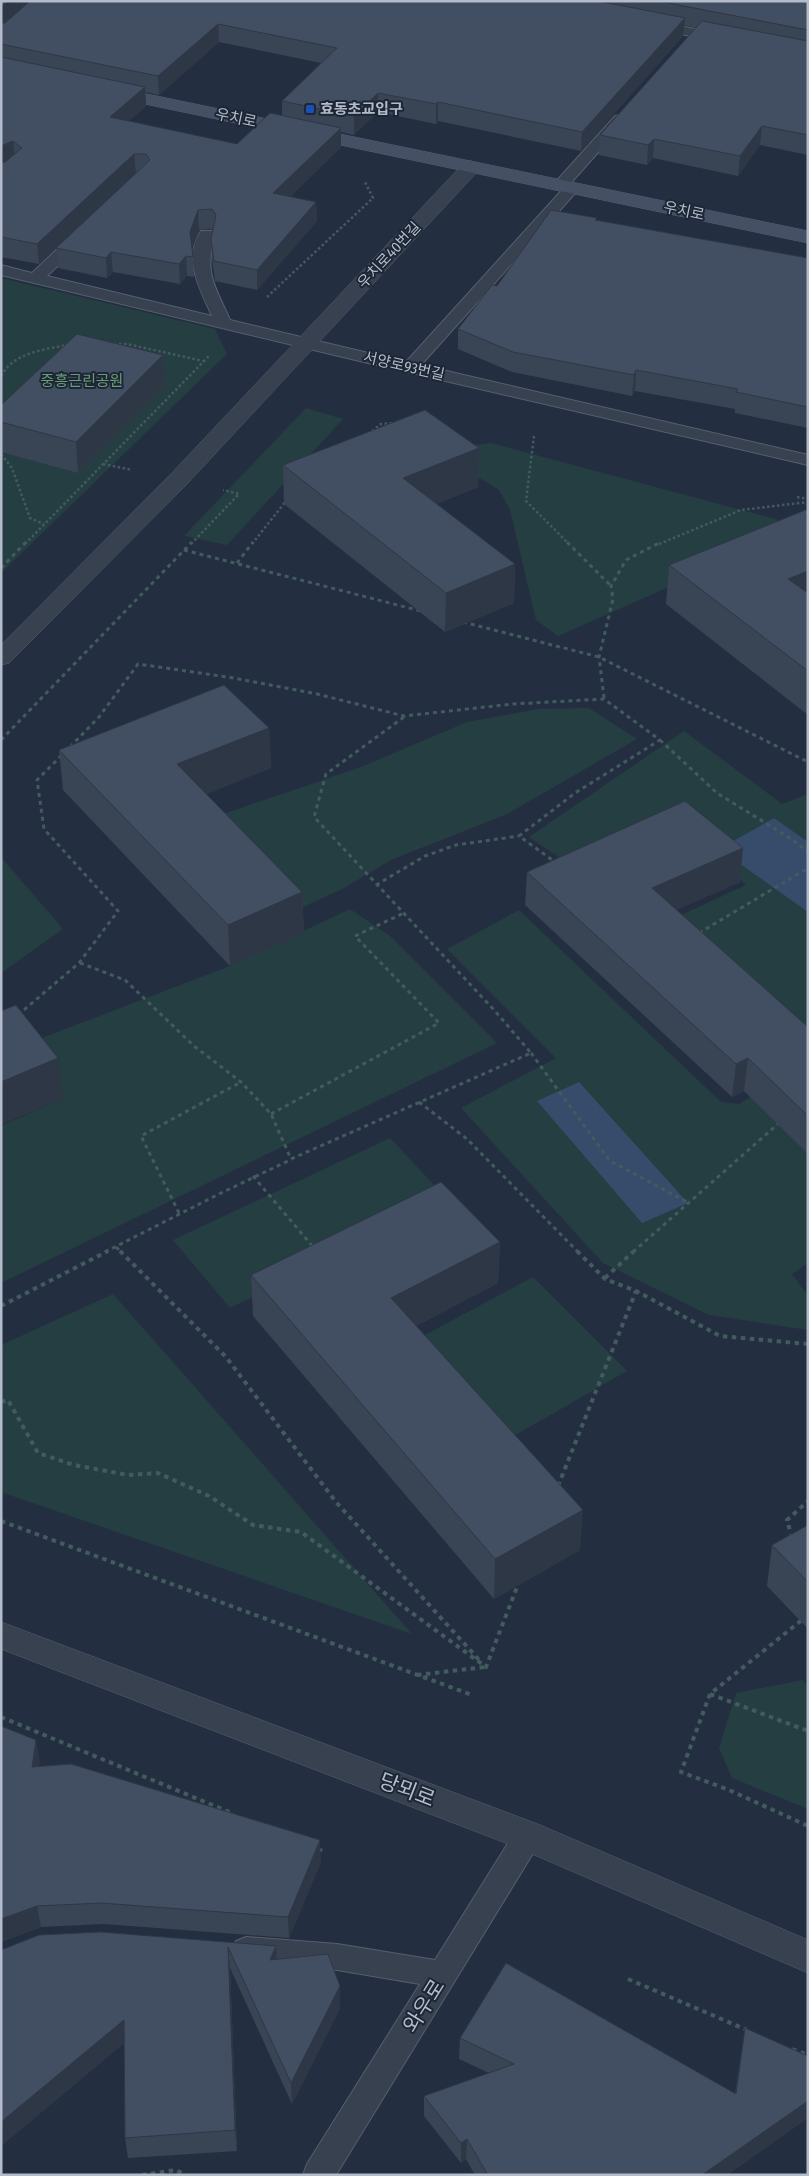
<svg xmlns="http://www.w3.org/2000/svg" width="809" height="2176" viewBox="0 0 809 2176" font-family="'Fira Sans Condensed','Noto Sans KR',sans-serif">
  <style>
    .green { fill: #253e42 }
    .water { fill: #374c6b }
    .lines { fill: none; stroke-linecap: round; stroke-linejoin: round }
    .service-casing { stroke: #555f6e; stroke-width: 2 }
    .minor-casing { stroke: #555f6e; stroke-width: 1 }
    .secondary-casing { stroke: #555f6e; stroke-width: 1 }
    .path-far2 { stroke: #435b5e; stroke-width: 2.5; stroke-dasharray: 2.5 2.5; stroke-linecap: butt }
    .path-far1 { stroke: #435b5e; stroke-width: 3; stroke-dasharray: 4 4; stroke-linecap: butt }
    .path { stroke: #435b5e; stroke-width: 4; stroke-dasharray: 4.5 4.5; stroke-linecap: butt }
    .service { fill: #384150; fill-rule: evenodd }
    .minor { fill: #384150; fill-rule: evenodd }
    .secondary { fill: #455064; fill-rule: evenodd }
    .wall { fill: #394455; fill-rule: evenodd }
    .shaded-wall { fill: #2e3745 }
    .building { fill: #424f63; stroke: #2e3745 }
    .transit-dot { fill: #1a4fb4; stroke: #1c2635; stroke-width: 2 }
    .labels { text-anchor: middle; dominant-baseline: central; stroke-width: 4; stroke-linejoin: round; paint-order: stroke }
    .far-poi-label { font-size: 15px; font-weight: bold; fill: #b4bccb; stroke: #1c2635; text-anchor: start }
    .far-street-label { font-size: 15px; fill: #b4bccb; stroke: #1c2635 }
    .far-park-label { font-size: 15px; fill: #6a9d76; stroke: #1c2635 }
    .near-street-label { font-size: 21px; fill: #b4bccb; stroke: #1c2635 }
  </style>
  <rect width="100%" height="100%" fill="#232f41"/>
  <path class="green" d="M1,278L215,329L227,354L1,573Z
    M306,408L343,419L227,545L184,536Z
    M491,443L805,527L558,636L536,620L510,510L499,490L432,449Z
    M589,708L637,739L507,814L391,860L344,888L286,915L197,823L361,767L467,722L539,709Z
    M684,731L782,804L808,794V1054L655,927L746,885L682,829L583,873L529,837Z
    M1,857L63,929L1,973Z
    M350,909L390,936L497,1043L1,1283V1126L62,1099L21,1046L230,966Z
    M519,910L721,1102L739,1104L808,1063V1263L792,1274L808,1296V1330L709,1315L603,1263L461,1108L556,1058L447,949Z
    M390,1138L449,1201L230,1308L173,1240Z
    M533,1277L627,1371L503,1442L410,1343Z
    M113,1294L412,1634L1,1492V1345Z
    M803,1680L808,1687V1809L732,1778L719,1748L736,1693Z"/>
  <path class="water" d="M774,818L808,842V912L719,849Z
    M579,1082L688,1203L642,1223L537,1101Z"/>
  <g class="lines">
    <g class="service-casing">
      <path id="service" d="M654,21L721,34L728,38L721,42L649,28L647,25Z
        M620,115L625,116L627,119L625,122L570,184L577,185L580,188L577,191L421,365L808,455V465L368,363L1,275V265L32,273L73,234H85L87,237L85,240L47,276L212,316C200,289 182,258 201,231H213L215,234C204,274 214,284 230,320L406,362L562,190L555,189L552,186L615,116Z
        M528,1824L538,1827L542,1836L538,1845L336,2175H303L307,2164L420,1984L337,1970L246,1963L236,1959L231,1950L236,1941L246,1937L337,1944L435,1960L518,1827Z"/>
    </g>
    <g class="minor-casing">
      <path id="minor" d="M471,161L478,163L480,167L478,171L186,485L9,663L1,665V645L170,475L464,163Z
        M1,1622L540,1825L808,1940V1973L516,1847L1,1649Z"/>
    </g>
    <g class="secondary-casing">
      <path id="secondary" d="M108,86L808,231V243L102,95L99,91L102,87Z"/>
    </g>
    <path class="path-far2" d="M267,297L373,198L365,182
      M114,344H127L203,361
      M1,376C13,353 45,349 68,345
      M372,431L381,424L394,423
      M534,436L526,501L569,544
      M1,454L12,468L30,518L44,524
      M103,464L132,470
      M797,497L808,499
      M25,544L209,356
      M191,544L239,494L223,490
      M252,544L286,501
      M659,544L741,510L808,502"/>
    <path class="path-far1" d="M567,542L611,586
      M184,550L421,611
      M237,563L253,542
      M1,568L26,542
      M463,622L599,657L808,762
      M604,698L599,657L613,599L611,586L626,560L661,542
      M1,740L192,542
      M660,740L717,793L793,840L808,852
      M70,747L99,717L138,664L234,678L317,694L404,716L513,704L604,699L660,740L575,793L519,836L555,862
      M376,885L425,856L456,845L519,836
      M699,933L808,868
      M80,963L125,980L194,1046L241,1082L271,1114L291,1159L531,1053L495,1011L314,817L326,774L404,717
      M18,1015L79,963L118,911L44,829L37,780L62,755
      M531,1053L610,1161L689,1203
      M419,1102L467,1139L578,1252
      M271,1114L439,1023L355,936L404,913
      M253,1176L314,1248
      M179,1213L141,1136L241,1082
      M116,1247L121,1252
      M105,1252L219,1194L292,1159
      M633,1252L779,1123"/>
    <path class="path" d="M120,1251L226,1357L336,1502L480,1661
      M577,1251L605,1279L636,1291L720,1336L808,1344
      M605,1278L634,1251
      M1,1306L108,1251
      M1,1402L8,1400L38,1453L74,1465L128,1475L158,1473L209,1496L253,1525L301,1532L486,1667L519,1582
      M558,1486L636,1291
      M1,1521L472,1695
      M792,1538L787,1520L808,1501
      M808,1615L710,1694L681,1772L729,1790L808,1826
      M417,1675L485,1667
      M710,1694L808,1731
      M1,1717L234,1814
      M318,1849L325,1852
      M628,1979L747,2030
      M792,2049L808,2055
      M142,2175L176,2170L185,2175"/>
    <use href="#service" class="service"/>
    <use href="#minor" class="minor"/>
    <use href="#secondary" class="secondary"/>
  </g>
  <path class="wall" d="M1,1H808V155L760,145L738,176L653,158L647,165L599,155L600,135L696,28L684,25L683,36L581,151L438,121L436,124L378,112L354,135L341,132V147L290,197L316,202L317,221L257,290L215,281L212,259L211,239L213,229L199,230L192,250L194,277L187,276L180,284L113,272L107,278L58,268L56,248L101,206L39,264L1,257ZM219,42L321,63L282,101V116L237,144L129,121L146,106L145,92L159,95Z
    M597,220L808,258V428L735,413V409L635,391L632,396L512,372L458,349V329L497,286Z
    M163,355L165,385L78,473L1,452V405Z
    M479,448L478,487L436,504L515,564L514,603L445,632L284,504L283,465Z
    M808,509V715L666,604L669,565Z
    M269,728L271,768L206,794L302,892L304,933L230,966L63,790L59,750Z
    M743,848L740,882L676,910L808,1027V1154L744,1091L732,1097L525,905L527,872Z
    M500,1242L498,1283L416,1326L580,1550L494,1599L253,1316L251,1275Z
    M808,1525V1629L767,1586L772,1545Z
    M40,1762L39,1767L321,1862L289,1938L104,1924L41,1927L1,1942Z
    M276,1946V1959L340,2008L292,2104L230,1968L237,2151L128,2158L125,2138L124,2043L1,2146V1950Z
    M745,2028L808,2118L727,2175H475L466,2159L461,2163L424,2116V2096L489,2073L459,2059L460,2038L735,2094Z"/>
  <path class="shaded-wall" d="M8,1H32L1,27V7Z
    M685,18L683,36L581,151L582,132Z
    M218,24L219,42L159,95L158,76Z
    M145,87L146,106L112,136L110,117Z
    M378,93V112L354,135V116Z
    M438,102V121L436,124V104Z
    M762,126L760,145L738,176L740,156Z
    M341,128V147L274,213L273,193Z
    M654,139L653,158L647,165L648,145Z
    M13,141L15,160L1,167V146Z
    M134,154L136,174L39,264L37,244Z
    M316,202L317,221L257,290V270Z
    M198,210L199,230L191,252L190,232Z
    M111,252L113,272L107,278L106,258Z
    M186,256L187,276L180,284L179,264Z
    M163,355L165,385L78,473L76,442Z
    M636,370L635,391L632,396L634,375Z
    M479,448L478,487L403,517V478Z
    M515,564L514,603L445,632L446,593Z
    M808,571V608L788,579Z
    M269,728L271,768L180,805L177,764Z
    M743,848L740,882L649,922L652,888Z
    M302,892L304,933L230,966L228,925Z
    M58,1058L63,1099L1,1125V1082Z
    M748,1058L744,1091L732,1097L736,1064Z
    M500,1242L498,1283L391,1339V1298Z
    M583,1510L580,1550L494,1599L495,1559Z
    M36,1740L40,1762L35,1789L32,1767Z
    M320,1840L321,1862L289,1938L288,1917Z
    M37,1906L41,1927L1,1942V1919Z
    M276,1946L277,1967L270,1960Z
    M228,1947L230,1968L237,2151L235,2130Z
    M340,1986V2008L292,2104L291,2083Z
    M124,2020L126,2041L1,2146V2122Z
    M808,2101V2118L727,2175H702Z
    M467,2139L466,2159L461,2163V2143Z"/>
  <path class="building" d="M1,1H8L1,7Z
    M30,1H598L685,18L582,132L438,102L436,104L378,93L354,116L282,101L337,48L218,24L158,76L1,44V23H5Z
    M658,1H808V30Z
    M702,21L808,41V135L762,126L740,156L654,139L648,145L600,135Z
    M1,57L145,87L110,117L237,144L270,113L341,128L273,193L316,202L257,270L214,261L211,239L216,215L212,209L198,210L190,232L193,257L186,256L179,264L111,252L106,258L56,248L150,160L146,154H134L37,244L1,237V163L5,162L22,148L13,141L1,146Z
    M551,210L597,218L595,220L808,258V407L736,392L738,389L636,370L634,375L513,352L458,329L492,285L497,286Z
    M77,334L163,355L76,442L1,422V405Z
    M425,410L479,448L403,478L515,564L446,593L283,465Z
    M808,509V571L788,579L808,593V671L669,565Z
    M224,685L269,728L177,764L302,892L228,925L59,750Z
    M685,801L743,848L652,888L808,1027V1116L748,1058L736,1064L527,872Z
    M16,1005L58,1058L1,1082V1011Z
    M441,1182L500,1242L391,1298L583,1510L495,1559L251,1275Z
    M808,1525V1582L772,1545Z
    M1,1726L36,1740L32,1767L71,1764L320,1840L288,1917L101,1903L37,1906L1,1919Z
    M101,1932L276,1946L270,1960L328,1954L340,1986L291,2083L228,1947L235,2130L125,2138L124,2020L1,2122V1950L39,1935Z
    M506,1963L736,2094L745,2028L808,2056V2101L702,2175H488L467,2139L461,2143L424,2096L514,2064L460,2038Z"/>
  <rect class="transit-dot" x="305" y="104" width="10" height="10" rx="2.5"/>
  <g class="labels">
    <g class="far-poi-label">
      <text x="320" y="109">효동초교입구</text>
    </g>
    <g class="far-street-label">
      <text transform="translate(236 118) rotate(12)">우치로</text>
      <text transform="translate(684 211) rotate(12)">우치로</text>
      <text transform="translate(389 255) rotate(-47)">우치로40번길</text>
      <text transform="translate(404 366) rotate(13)">서양로93번길</text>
    </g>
    <g class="far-park-label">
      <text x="82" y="381">중흥근린공원</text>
    </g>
    <g class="near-street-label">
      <text transform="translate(407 1790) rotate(21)">당뫼로</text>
      <text transform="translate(424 2006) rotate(-58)">와우로</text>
    </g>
  </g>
  <rect width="809" height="2176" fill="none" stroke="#b4bccb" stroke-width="5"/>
</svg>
